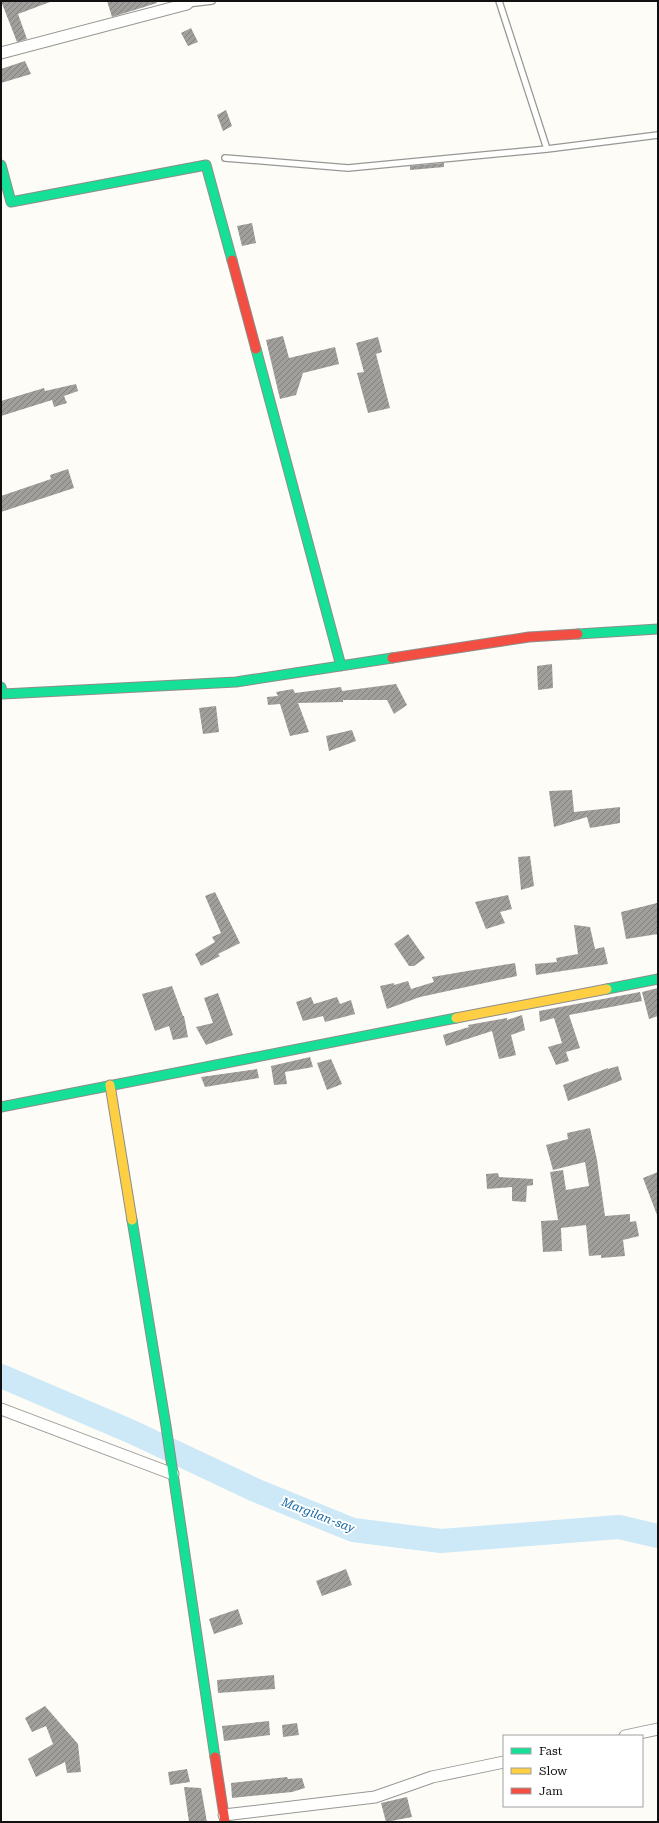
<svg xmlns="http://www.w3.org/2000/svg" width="659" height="1823" viewBox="0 0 659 1823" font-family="'Roboto Serif',serif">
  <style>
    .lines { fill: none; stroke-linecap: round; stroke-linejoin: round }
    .river { stroke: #cde8f7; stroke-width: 24 }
    .building { fill: url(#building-hatch) }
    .lane-casing { stroke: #979795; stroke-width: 8 }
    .street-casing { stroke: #979795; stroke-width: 13 }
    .fast-casing { stroke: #8e8d8b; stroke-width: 11 }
    .slow-casing { stroke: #8e8d8b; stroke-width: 11 }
    .jam-casing { stroke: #8e8d8b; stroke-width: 11 }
    .lane { stroke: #fffffe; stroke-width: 5.5 }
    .street { stroke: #fffffe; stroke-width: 11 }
    .fast { stroke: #16e098; stroke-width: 9 }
    .slow { stroke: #ffcf43; stroke-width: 9 }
    .jam { stroke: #f24e42; stroke-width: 9 }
    .labels { text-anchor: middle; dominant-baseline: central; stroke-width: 4; stroke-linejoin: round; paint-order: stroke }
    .water-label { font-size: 12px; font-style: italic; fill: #1768a6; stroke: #fff }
  </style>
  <defs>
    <pattern id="building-hatch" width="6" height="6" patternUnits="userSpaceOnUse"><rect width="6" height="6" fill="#a19f9c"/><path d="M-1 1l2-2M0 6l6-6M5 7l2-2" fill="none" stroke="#82807e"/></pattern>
  </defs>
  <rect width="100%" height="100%" fill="#fdfcf7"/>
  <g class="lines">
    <path class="river" d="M1,1376L132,1432L255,1490L353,1530L441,1541L619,1527L658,1536"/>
  </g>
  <path class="building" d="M1,1H50V2L18,14L27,39L17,42Z
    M107,1H156L157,3L112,17Z
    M191,28L198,42L188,46L181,33Z
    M25,61L31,74L1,83V69Z
    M226,110L232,126L223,131L217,115Z
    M444,163V167L410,170V166Z
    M252,223L256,243L242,246L237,226Z
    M283,336L289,358L335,347L339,364L303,373L296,395L280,399L266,340Z
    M378,337L382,352L376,354L390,408L368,413L357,373L364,372L356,343Z
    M76,384L78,391L64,396L67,403L54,407L52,400L1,416V401L44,388L45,391Z
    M68,469L74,488L1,512V496L51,479L50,475Z
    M552,664L553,688L538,690L537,666Z
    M396,684L407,705L394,714L387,700H343V702L298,703L309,732L290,736L280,704L268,705L267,697L278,696L276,692L293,689L295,693L341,687L342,691Z
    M216,706L219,732L203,734L199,708Z
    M352,730L356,741L329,751L326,736Z
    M572,790L574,812L620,807V823L590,828L587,817L554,827L549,791Z
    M530,856L534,886L521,890L518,857Z
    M215,892L240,943L218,954L220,956L201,966L195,954L215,942L212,937L221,933L205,896Z
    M508,895L512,909L500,912L505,923L486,929L475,902Z
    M657,903L658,934L626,939L621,912Z
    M574,925L590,927L595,949L604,947L608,964L536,975L535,964L557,962L556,958L578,954Z
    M408,934L425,958L414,966H409L394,944Z
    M515,963L517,976L420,997L387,1009L380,986L394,983V985L408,981L411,989L434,982L432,977Z
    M172,986L183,1016H184L188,1037L173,1040L169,1026L155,1031L142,994Z
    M658,988V1016L649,1019L642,992Z
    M640,992L642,1001L569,1015L580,1048L566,1052L569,1061L556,1065L548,1047L562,1043L554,1018L540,1022L539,1011Z
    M218,993L233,1035L206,1045L196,1027L213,1023L204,998Z
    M311,997L314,1004L337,997L340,1004L351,1000L355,1014L325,1022L323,1016L303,1021L296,1002Z
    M522,1015L525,1030L511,1035L516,1055L499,1059L492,1031L446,1046L443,1035L469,1027L468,1025L507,1018V1020Z
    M310,1057L313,1067L285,1072L287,1084L274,1085L271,1066Z
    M331,1059L342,1084L327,1090L317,1063Z
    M618,1066L622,1080L568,1101L563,1085L608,1068V1069Z
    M257,1069L259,1078L205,1087L201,1077Z
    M590,1128L597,1160L605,1216L630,1214V1222L636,1221L639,1236L623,1240L625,1256L601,1258V1255L589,1256L586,1225L561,1228L562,1251L543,1252L541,1221L558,1220L550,1172L563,1170L566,1190L589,1186L585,1162L553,1170L546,1145L568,1139L567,1133Z
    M658,1172V1215H657L643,1178Z
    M498,1173L499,1177L533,1179V1185L527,1186L526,1202L512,1201V1187L487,1189L486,1174Z
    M346,1569L352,1585L322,1596L316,1581Z
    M238,1609L243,1624L214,1634L209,1619Z
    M274,1675L275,1689L218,1693L217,1680Z
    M45,1706L78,1744L81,1772L67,1773L65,1762L36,1777L28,1759L53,1744L46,1726L32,1732L25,1718Z
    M269,1721L270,1735L224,1741L222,1726Z
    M297,1723L299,1735L283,1737L282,1725Z
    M187,1769L190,1782L170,1785L168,1772Z
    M287,1777L288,1779L302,1778L305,1788L292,1792L232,1798L231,1783Z
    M184,1787L201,1788L207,1822H189Z
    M407,1797L412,1817L386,1822L381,1803Z"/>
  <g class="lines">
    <g class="lane-casing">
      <path id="lane" d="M187,4L212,1
        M547,149L658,135
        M225,158L348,168L547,149L499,1"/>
    </g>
    <g class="street-casing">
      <path id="street" d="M1,53L187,4
        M1,1409L173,1474
        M625,1736L658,1729
        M224,1815L375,1797L432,1777L504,1762"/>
    </g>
    <g class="fast-casing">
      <path id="fast" d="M1,165L11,202L206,165L232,260
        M256,349L341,666
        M578,634L658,629
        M1,687L3,694L236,682L392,658
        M607,989L658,979
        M1,1107L456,1018
        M132,1220L166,1426L215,1757"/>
    </g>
    <g class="slow-casing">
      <path id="slow" d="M456,1018L607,989
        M110,1085L132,1220"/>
    </g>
    <g class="jam-casing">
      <path id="jam" d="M232,260L256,349
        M392,658L529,637L578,634
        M215,1757L225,1822"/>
    </g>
    <use href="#lane" class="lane"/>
    <use href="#street" class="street"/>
    <use href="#fast" class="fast"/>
    <use href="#slow" class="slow"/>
    <use href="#jam" class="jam"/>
  </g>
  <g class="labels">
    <g class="water-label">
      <text transform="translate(318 1515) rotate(21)">Margilan-say</text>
    </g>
  </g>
  <rect width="659" height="1823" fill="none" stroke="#111111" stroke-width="4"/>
  <rect x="503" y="1735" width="140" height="72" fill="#ffffff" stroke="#a0a0a0"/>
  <rect x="511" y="1748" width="20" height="6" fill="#16e098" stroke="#a0a0a0"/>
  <text x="539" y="1755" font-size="12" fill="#111111">Fast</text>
  <rect x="511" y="1768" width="20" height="6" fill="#ffcf43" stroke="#a0a0a0"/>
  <text x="539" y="1775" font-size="12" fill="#111111">Slow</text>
  <rect x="511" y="1788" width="20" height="6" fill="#f24e42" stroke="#a0a0a0"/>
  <text x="539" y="1795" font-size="12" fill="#111111">Jam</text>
</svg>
